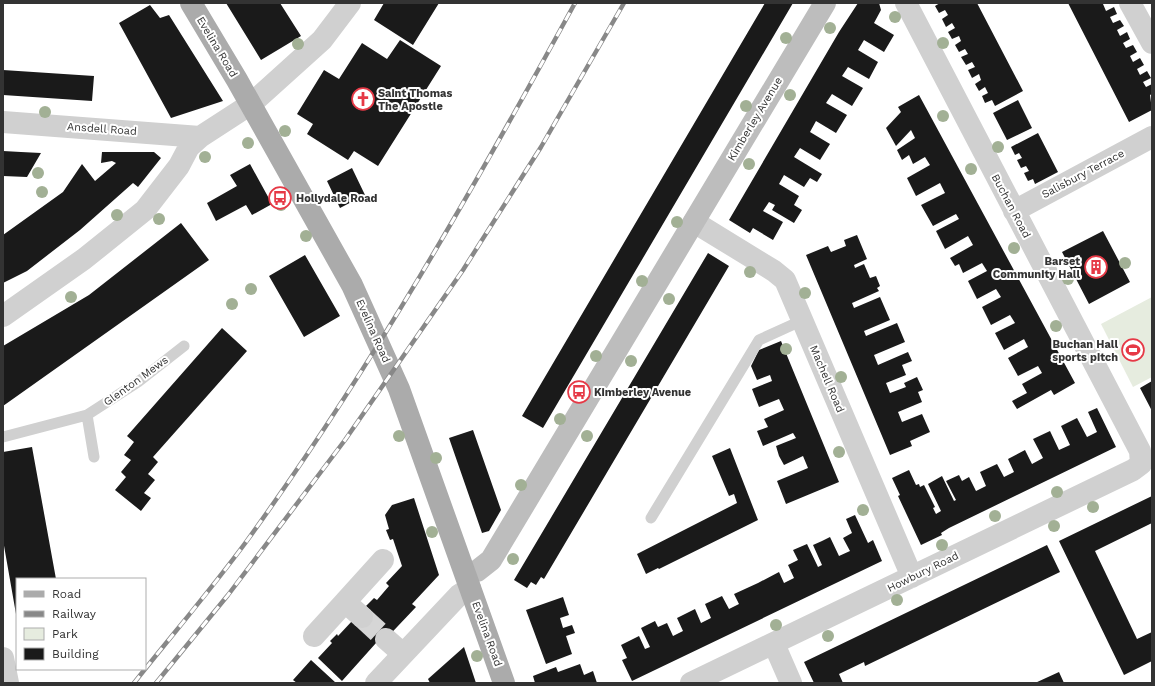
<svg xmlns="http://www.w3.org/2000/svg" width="1155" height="686" viewBox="0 0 1155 686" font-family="'Work Sans',sans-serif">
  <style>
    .green { fill: #e6ecdf }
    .building { fill: #1a1a1a }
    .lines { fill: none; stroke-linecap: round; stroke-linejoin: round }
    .street-tunnel { stroke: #d6d6d6; stroke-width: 22; stroke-dasharray: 22 11; stroke-linecap: butt }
    .lane { stroke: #d0d0d0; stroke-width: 11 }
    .street { stroke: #d0d0d0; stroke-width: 22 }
    .secondary { stroke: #bdbdbd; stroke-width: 22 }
    .primary { stroke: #ababab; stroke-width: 22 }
    .rail-casing { stroke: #888; stroke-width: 4.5 }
    .rail { stroke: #fff; stroke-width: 3; stroke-dasharray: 9; stroke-linecap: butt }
    .tree { fill: #a2b095 }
    .labels { text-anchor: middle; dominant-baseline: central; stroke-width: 4; stroke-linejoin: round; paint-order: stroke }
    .street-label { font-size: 11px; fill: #333; stroke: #fff }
    .poi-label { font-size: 11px; font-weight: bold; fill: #333; stroke: #fff; text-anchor: start }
  </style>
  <rect width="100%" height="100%" fill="#fff"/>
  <path class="green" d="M1152,297V377L1133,387L1101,324Z"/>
  <path class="building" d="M226,3H280L301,36L261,60Z
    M384,3H439L413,45L374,20Z
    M765,3H793L543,428L522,416Z
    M858,3H879L881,10L874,23L894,35L884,52L864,40L858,50L878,62L869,79L848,67L842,76L863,88L852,106L832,94L826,103L847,115L836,133L816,121L810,132L830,144L820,160L800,148L794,157L822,174L817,182L810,178L804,187L784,175L779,184L799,196L794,205L802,210L794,223L772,210L775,205L769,202L763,211L783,222L773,240L753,228L750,233L729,220L839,32Z
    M940,3H977L1023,91L995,106L992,100L985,103L982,96L988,93L985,87L979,91L975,84L981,80L979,74L972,78L968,70L975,67L972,62L966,65L961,57L968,54L965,49L959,52L955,45L961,41L959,36L952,39L948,32L955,28L952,23L946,27L942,19L948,15L945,10L939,13L935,6Z
    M1068,3H1106L1103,4L1106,11L1114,7L1117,14L1110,17L1113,23L1120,20L1124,26L1117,30L1120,36L1127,32L1130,39L1123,43L1126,48L1133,45L1137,52L1130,56L1133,62L1140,58L1144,65L1137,69L1140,75L1147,71L1151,78L1143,82L1146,87L1152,84V94L1150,95L1152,110L1129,122Z
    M150,5L160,18L169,15L223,101L171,118L119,23Z
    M400,40L441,66L378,166L354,151L348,160L307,134L313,124L297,114L324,70L339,79L362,43L387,59Z
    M3,70L94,76L92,101L3,95Z
    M919,95L1075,383L1054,395L1051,390L1017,409L1012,401L1027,393L1022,384L1042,373L1038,366L1018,376L1008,358L1028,347L1024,339L1004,350L995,333L1015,323L1010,315L991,325L982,307L1001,297L996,289L977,299L968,281L987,271L982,263L963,273L959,264L955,266L950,258L973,245L968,236L945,249L936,231L959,219L956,214L933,226L921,205L945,193L940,183L916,196L907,178L930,165L925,157L913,164L909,155L902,160L897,150L915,138L911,130L896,146L886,128L901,112L898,107Z
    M1018,100L1032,128L1007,140L993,113Z
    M1038,133L1058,172L1035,184L1033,179L1028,181L1024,173L1029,171L1026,166L1021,168L1017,160L1022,158L1019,153L1015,155L1011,147Z
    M3,151L21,152L41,153L27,177L3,176Z
    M102,152H154L161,158L138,187L133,183L80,230L27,271L3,283V235L63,192L82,164L95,181L116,163L112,161L101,163Z
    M250,164L272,204L252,215L246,205L216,221L207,203L237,186L230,175Z
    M352,168L365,195L340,208L327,181Z
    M181,223L209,260L3,406V346L89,295Z
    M1103,231L1130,282L1089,304L1062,252Z
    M857,235L867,259L854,265L855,268L864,264L870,278L876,276L880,286L877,288L879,291L852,303L854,308L880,297L890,320L864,331L866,336L897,323L905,342L874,355L878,365L908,352L912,361L902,365L906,375L886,383L890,393L906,387L904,383L917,377L923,390L918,392L922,402L898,412L902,422L922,414L930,432L910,441L912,446L890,455L806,255L828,246L831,252L846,246L844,240Z
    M708,253L729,266L544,579L541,577L536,585L531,582L527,588L514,580Z
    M305,255L340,316L304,337L269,276Z
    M222,328L247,351L153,457L158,462L148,474L155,480L144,493L151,498L141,511L115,490L126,477L121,472L131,460L124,455L134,442L127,436Z
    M781,341L839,482L786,504L777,481L808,468L803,456L784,465L779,456L776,446L796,438L793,433L763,446L757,431L768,427L764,419L784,410L779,399L759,407L752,389L772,381L770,375L757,380L751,366L759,350Z
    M1152,381V411L1140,388Z
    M1097,408L1116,447L949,528L941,533L942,535L921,545L898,496L900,495L892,478L909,470L916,485L919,484L920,487L924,485L935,507L933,508L936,514L941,511L928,484L942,476L954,501L956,500L946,481L959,475L962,481L969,477L976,491L986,486L980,472L997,464L1004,477L1014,472L1008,459L1025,450L1032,464L1043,458L1033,439L1050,431L1059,450L1070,445L1061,426L1077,418L1087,437L1097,432L1088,412Z
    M473,430L501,510L489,531L482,533L449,438Z
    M32,447L56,579H17L16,614L3,540V452Z
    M730,448L758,520L659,569L658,568L646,574L637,554L737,503L734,494L729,496L712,456Z
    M1152,496V523L1095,551L1137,639L1152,632V661L1124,675L1059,541Z
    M414,498L439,575L412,604L416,607L379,646L376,643L342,681L318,658L332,643L330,641L337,634L338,636L353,620L362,617L369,609L366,606L374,598L377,600L389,586L386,583L402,566L393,539L390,540L386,530L389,529L385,515L392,505Z
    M855,515L868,543L873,540L882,561L632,681L622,660L627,658L621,645L639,636L645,649L650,647L641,628L655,621L658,627L667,623L673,636L683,631L677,618L695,609L701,623L711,618L705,604L722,596L729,609L739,604L734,594L758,583L779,572L784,583L794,578L788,565L798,560L793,550L807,544L818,567L822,565L813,545L822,541L830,537L839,556L850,551L843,538L852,533L846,519Z
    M1047,545L1060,572L865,666L864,662L839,674L843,683H814L804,662Z
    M563,597L569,615L560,618L563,628L572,625L575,633L566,636L572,654L546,664L526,610Z
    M464,647L476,683H430L428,679Z
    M311,660L336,683H297L293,680Z
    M580,664L584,675L593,671L597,683H535L533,676L556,667L558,672Z
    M1059,672L1064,683H1035Z"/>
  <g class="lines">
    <path class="street-tunnel" d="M362,617L386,639"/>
    <path class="lane" d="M87,415L138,382L184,346
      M3,437L87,415L94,457
      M651,518L759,340L803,320"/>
    <path class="street" d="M1130,3L1152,43
      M3,122L200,137
      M1014,211L1152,137
      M694,222L774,271L785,280L912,577
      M3,316L84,259L145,210L179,166L189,147L200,137L251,104L322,40L350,3
      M362,617L345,602L383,560
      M314,636L345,602
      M386,639L403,654
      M774,644L791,683
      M3,658L8,683
      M376,683L459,595L470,588
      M691,683L1133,470L1141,464L1140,451L906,3"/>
    <path class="secondary" d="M466,574L477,571L491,560L825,3"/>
    <path class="primary" d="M191,3L237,80L352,285L399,389L504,683"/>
    <g class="rail-casing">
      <path id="rail" d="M134,683C171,636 210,591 246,542C369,372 474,188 575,3
        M156,683L228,595L345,440L463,270L541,147L624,3"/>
    </g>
    <use href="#rail" class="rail"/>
  </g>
  <g class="tree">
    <circle cx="895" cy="17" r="6"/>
    <circle cx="830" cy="28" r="6"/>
    <circle cx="786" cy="38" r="6"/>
    <circle cx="943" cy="43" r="6"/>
    <circle cx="298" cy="44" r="6"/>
    <circle cx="790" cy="95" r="6"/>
    <circle cx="746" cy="106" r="6"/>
    <circle cx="45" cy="112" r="6"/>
    <circle cx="943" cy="116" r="6"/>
    <circle cx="285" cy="131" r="6"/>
    <circle cx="248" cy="143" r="6"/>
    <circle cx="998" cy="147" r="6"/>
    <circle cx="205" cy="157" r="6"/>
    <circle cx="749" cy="164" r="6"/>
    <circle cx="971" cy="169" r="6"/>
    <circle cx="38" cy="173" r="6"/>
    <circle cx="42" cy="192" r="6"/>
    <circle cx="281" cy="205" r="6"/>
    <circle cx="117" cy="215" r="6"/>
    <circle cx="159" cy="219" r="6"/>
    <circle cx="677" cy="222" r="6"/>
    <circle cx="306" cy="236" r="6"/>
    <circle cx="1014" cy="248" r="6"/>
    <circle cx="1125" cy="263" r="6"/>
    <circle cx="750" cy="272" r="6"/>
    <circle cx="1068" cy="279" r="6"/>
    <circle cx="642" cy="281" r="6"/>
    <circle cx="251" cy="289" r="6"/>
    <circle cx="805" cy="293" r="6"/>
    <circle cx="71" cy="297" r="6"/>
    <circle cx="669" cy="299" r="6"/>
    <circle cx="232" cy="304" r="6"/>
    <circle cx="1056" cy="326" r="6"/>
    <circle cx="786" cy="349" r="6"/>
    <circle cx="596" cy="356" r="6"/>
    <circle cx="631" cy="361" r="6"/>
    <circle cx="841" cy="377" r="6"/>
    <circle cx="560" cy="419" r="6"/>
    <circle cx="399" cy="436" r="6"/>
    <circle cx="587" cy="436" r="6"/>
    <circle cx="839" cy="452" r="6"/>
    <circle cx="436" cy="458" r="6"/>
    <circle cx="521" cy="485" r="6"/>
    <circle cx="1057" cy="492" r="6"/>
    <circle cx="1093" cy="507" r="6"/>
    <circle cx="863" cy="510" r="6"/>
    <circle cx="995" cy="516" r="6"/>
    <circle cx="1054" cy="526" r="6"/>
    <circle cx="432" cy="532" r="6"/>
    <circle cx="942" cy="545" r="6"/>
    <circle cx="513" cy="559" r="6"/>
    <circle cx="897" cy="600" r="6"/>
    <circle cx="776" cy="625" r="6"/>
    <circle cx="828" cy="636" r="6"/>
    <circle cx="477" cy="656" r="6"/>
  </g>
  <defs>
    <g id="church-ring" transform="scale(1.15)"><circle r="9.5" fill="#fff" stroke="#e63946" stroke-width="1.5"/><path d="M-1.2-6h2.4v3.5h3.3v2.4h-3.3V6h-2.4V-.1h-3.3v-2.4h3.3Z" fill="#e63946"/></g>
    <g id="bus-ring" transform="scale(1.15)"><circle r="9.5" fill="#fff" stroke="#e63946" stroke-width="1.5"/><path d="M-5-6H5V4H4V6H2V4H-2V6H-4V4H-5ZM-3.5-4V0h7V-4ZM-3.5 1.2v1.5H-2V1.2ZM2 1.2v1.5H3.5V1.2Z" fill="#e63946"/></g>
    <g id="building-ring" transform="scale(1.15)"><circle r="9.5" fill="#fff" stroke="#e63946" stroke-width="1.5"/><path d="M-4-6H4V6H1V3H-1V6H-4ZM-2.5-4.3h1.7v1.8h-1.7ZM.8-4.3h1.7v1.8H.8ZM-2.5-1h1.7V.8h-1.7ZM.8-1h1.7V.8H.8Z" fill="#e63946"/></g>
    <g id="stadium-ring" transform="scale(1.15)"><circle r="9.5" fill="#fff" stroke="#e63946" stroke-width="1.5"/><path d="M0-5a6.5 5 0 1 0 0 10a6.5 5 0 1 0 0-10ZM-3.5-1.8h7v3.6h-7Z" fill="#e63946"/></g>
  </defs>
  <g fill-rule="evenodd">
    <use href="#church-ring" x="363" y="99"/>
    <use href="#bus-ring" x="280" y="198"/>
    <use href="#building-ring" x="1096" y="267"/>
    <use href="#stadium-ring" x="1133" y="350"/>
    <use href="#bus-ring" x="579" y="392"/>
  </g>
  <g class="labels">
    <g class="street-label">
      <text transform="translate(217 47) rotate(59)">Evelina Road</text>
      <text transform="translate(755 119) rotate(-59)">Kimberley Avenue</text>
      <text transform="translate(102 129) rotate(4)">Ansdell Road</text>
      <text transform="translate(1083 174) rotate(-28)">Salisbury Terrace</text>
      <text transform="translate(1011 206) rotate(62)">Buchan Road</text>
      <text transform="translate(373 331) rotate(66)">Evelina Road</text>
      <text transform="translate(827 379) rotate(67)">Machell Road</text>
      <text transform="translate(136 381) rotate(-36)">Glenton Mews</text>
      <text transform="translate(923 572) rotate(-26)">Howbury Road</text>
      <text transform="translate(487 634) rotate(70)">Evelina Road</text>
    </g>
    <g class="poi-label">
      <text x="378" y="93">Saint Thomas<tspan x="378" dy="13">The Apostle</tspan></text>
      <text x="296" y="198">Hollydale Road</text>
      <text x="1080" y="261" text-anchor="end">Barset<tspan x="1080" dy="13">Community Hall</tspan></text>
      <text x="1118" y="344" text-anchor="end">Buchan Hall<tspan x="1118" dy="13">sports pitch</tspan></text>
      <text x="594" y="392">Kimberley Avenue</text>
    </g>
  </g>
  <rect width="1155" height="686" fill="none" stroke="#333333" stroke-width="8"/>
  <rect x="16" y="578" width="130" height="92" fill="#ffffff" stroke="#adadad"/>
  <rect x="24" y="591" width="20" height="6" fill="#ababab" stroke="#adadad"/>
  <text x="52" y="598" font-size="12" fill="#333333">Road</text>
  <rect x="24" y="611" width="20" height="6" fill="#888888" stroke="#adadad"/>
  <text x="52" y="618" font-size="12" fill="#333333">Railway</text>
  <rect x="24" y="628" width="20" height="12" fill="#e6ecdf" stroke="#adadad"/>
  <text x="52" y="638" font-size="12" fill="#333333">Park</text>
  <rect x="24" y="648" width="20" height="12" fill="#1a1a1a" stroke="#adadad"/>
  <text x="52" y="658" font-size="12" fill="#333333">Building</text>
</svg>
